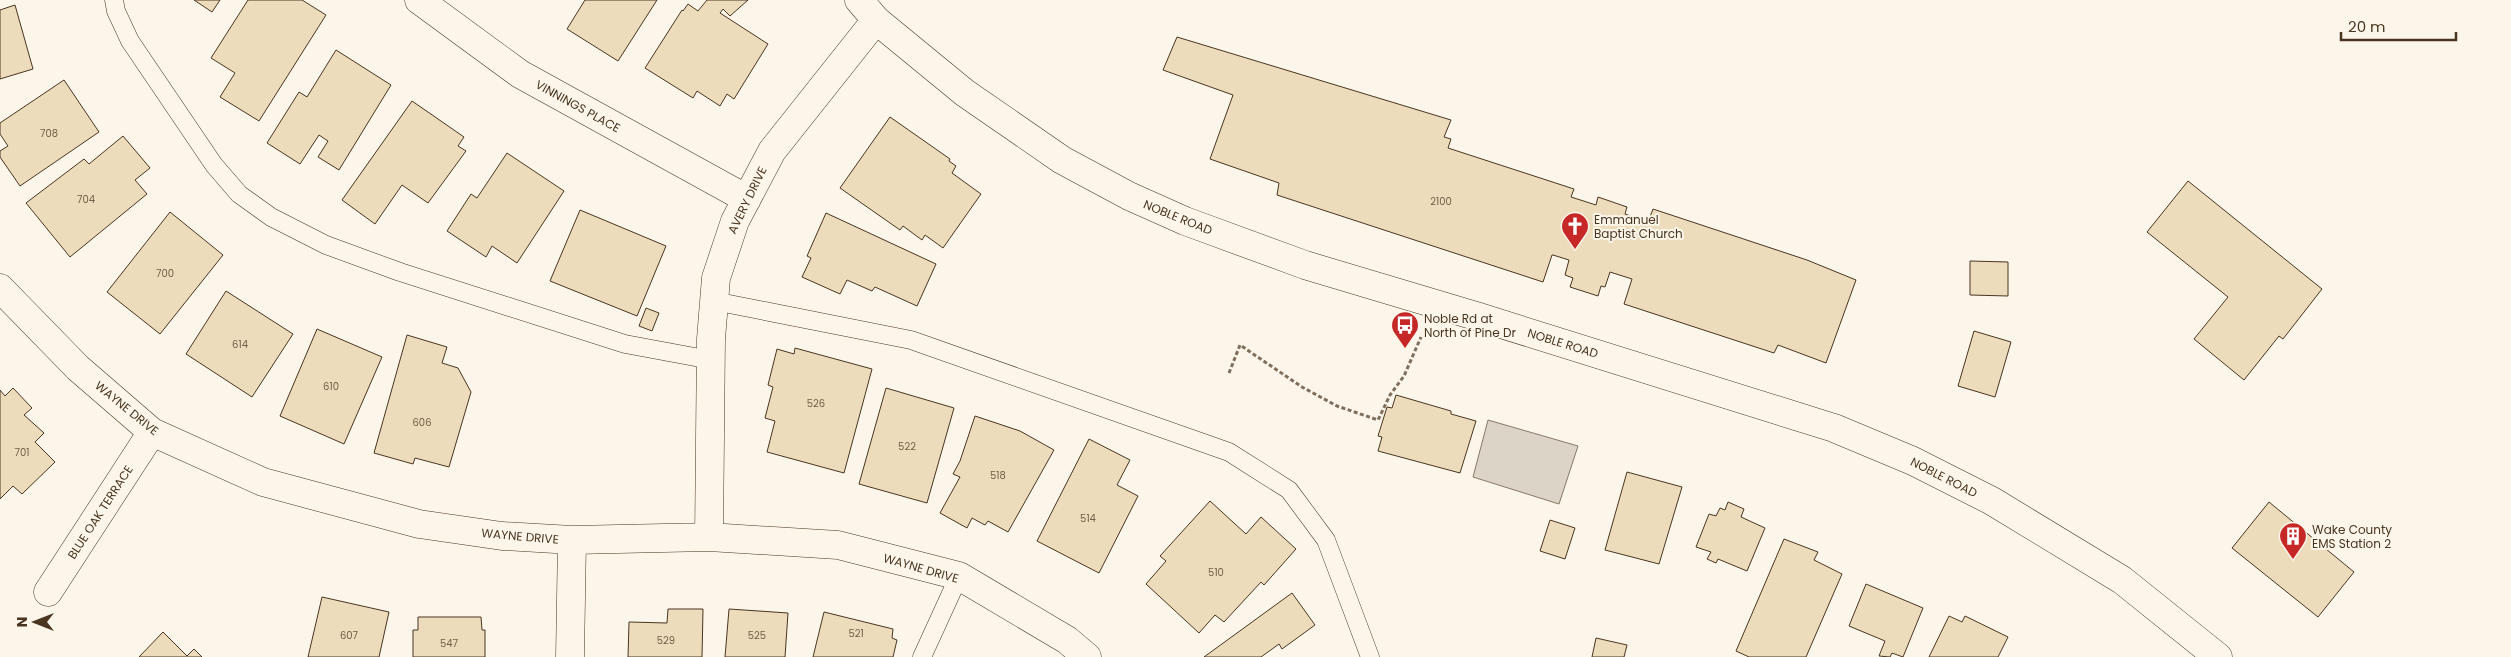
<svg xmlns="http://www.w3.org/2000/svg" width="2511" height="657" viewBox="0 0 2511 657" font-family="Poppins,sans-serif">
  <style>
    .water { fill: #dcd4c6; stroke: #887966 }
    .building { fill: #ecdcbc; stroke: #4a3520 }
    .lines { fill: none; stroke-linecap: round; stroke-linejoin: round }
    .service-casing { stroke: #4a3520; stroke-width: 19 }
    .minor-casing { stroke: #4a3520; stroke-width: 29 }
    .tertiary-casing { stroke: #4a3520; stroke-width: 29 }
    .path { stroke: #7f6f5c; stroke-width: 3; stroke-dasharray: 4 2.5; stroke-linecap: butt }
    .service { stroke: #fbf6e9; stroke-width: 18 }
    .minor { stroke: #fbf6e9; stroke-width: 28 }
    .tertiary { stroke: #fbf6e9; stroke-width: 28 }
    .labels { text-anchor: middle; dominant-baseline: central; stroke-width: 4; stroke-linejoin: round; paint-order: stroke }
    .number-label { font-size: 10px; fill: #725f47 }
    .street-label { font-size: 12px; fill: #4a3520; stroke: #fbf6e9 }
    .poi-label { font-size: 12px; fill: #4a3520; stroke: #fbf6e9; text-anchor: start }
  </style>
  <rect width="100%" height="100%" fill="#fbf6e9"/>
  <path class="water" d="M1488,420L1578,446L1559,504L1473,477Z"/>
  <path class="building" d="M194,0H220L212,12Z
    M248,0H302L326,15L259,121L220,97L235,73L211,58Z
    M585,0H657L618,61L567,29Z
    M707,0H748L730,16L723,9L720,13L768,44L734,99L727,94L720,106L697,91L693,98L645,68L682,10L683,11L688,4L698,11Z
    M15,5L33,69L0,79V10Z
    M1177,37L1451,120L1444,137L1451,139L1448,148L1574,189L1571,197L1596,205L1598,197L1627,207L1625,214L1648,222L1653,209L1807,260L1856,280L1826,363L1778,345L1774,353L1624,304L1632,279L1610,272L1605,287L1601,286L1598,296L1570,287L1573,278L1565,275L1569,260L1553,255H1552L1543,282L1277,195L1279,183L1210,159L1233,95L1163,70Z
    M336,50L391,85L339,170L318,157L328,141L319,135L300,164L267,143L299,92L307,97Z
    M64,80L99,132L20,186L0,157V151L8,146L0,134V123Z
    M412,101L464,137L458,146L466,151L428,203L402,185L375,224L342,200Z
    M890,117L950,159L949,161L956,166L952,173L981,194L943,248L925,235L922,240L903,226L900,230L840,188Z
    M123,136L150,168L135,180L147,194L70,257L26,203L84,159L89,164Z
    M507,153L564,191L517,263L492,246L486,257L447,231L471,194L477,198Z
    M2188,181L2322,289L2283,339L2279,336L2244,380L2194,339L2228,297L2147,232Z
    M580,210L666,246L637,316L550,281Z
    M170,212L223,255L160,334L107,292Z
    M826,213L936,264L917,306L875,287L872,291L847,280L840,294L802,277L811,258L807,256Z
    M1970,261L2008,262V296L1970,295Z
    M226,291L293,334L252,397L186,354Z
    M646,308L659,313L652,331L639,326Z
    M317,329L382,357L344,444L280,416Z
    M1974,331L2011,342L1995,397L1958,386Z
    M407,335L447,347L442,363L458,368L471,392L449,467L415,458L413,464L374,453Z
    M795,348L872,369L844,473L767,452L775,421L765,418L773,387L768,385L777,349L794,354Z
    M13,388L32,408L24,415L44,433L35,442L55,462L22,494L13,486L0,499V390L5,396Z
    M886,388L954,408L927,503L859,484Z
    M1396,395L1451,411V414L1476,421L1460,473L1378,451L1382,437L1378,436L1387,407L1392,408Z
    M975,416L1020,431L1054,450L1008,532L988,521L985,525L972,518L967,528L940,513L960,477L953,474L960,461Z
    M1089,439L1130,460L1117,485L1138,496L1099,573L1037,541Z
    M1627,472L1682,487L1659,564L1605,550Z
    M1210,501L1246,534L1261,517L1296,549L1264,585L1261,582L1224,622L1215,615L1199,633L1146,584L1166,561L1160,556Z
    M1728,502L1744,509L1741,517L1765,528L1747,571L1718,559L1716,563L1707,559L1711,552L1696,547L1709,514L1716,516L1720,508L1725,510Z
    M2269,502L2354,572L2318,617L2232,548Z
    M1550,520L1575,528L1565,559L1540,551Z
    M1784,539L1818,552L1814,560L1842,574L1806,657H1749L1736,651Z
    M1866,584L1923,608L1903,657L1892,653L1890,657L1879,656L1885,641L1849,626Z
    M1292,593L1315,625L1282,649L1279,644L1261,657H1204Z
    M322,597L389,612L379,657H308Z
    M668,609H703L702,657H628L629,622L667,623Z
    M729,609L788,613L785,657H725Z
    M824,612L893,629L892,638L897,640L893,657H813Z
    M1949,616L1962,622L1965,616L2008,637L1998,657H1929Z
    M418,617H481L482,630H485V657H413V630H418Z
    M163,632L187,656L194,649L202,657H139Z
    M1596,638L1627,645L1624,657H1592Z"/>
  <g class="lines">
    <g class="service-casing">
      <path id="service" d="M114,0L116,11L130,41L214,165L239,194L271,217L326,245L400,272L625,344L711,360
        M714,301L911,340L1229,452L1289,490L1326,540L1370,657
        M922,657L959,576"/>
    </g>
    <g class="minor-casing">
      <path id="minor" d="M419,0L520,74L747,199
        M0,288L78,368L152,432L263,482L419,524L502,536L572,540L709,537L838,545L959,576L1067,640L1087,657
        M709,537L711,339L716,278L735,221L772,151L876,20
        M48,592L152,432
        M570,657L572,540"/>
    </g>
    <g class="tertiary-casing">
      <path id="tertiary" d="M859,0L876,20L965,93L1062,160L1129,196L1185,221L1305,265L1479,317L1834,428L1913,461L1992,501L2122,580L2218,657"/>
    </g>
    <path class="path" d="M1229,373L1240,345L1302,387L1337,406L1378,420L1390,395L1404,376L1421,337"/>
    <use href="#service" class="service"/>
    <use href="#minor" class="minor"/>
    <use href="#tertiary" class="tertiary"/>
  </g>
  <defs>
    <g id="church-pin" transform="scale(1.4375)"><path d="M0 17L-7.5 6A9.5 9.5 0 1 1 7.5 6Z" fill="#c62828" stroke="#fbf6e9"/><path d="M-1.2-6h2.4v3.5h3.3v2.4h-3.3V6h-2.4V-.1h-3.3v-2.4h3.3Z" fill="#fff"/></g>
    <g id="bus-pin" transform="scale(1.4375)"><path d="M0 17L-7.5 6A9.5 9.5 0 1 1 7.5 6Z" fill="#c62828" stroke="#fbf6e9"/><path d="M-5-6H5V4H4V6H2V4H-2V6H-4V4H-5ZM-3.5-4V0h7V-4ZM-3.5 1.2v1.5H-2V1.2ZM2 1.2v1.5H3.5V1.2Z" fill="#fff"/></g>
    <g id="building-pin" transform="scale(1.4375)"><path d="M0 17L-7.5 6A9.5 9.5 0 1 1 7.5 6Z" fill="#c62828" stroke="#fbf6e9"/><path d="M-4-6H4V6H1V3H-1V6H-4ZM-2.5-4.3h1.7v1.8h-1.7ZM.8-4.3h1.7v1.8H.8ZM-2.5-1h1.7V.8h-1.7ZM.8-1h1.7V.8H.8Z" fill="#fff"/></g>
  </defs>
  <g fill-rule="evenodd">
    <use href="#church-pin" x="1575" y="226"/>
    <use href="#bus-pin" x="1405" y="325"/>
    <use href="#building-pin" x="2293" y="536"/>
  </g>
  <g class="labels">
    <g class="number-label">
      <text x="49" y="133">708</text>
      <text x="86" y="199">704</text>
      <text x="1441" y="201">2100</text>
      <text x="165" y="273">700</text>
      <text x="240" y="344">614</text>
      <text x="331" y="386">610</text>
      <text x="816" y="403">526</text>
      <text x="422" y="422">606</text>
      <text x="907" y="446">522</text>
      <text x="22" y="452">701</text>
      <text x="998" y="475">518</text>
      <text x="1088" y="518">514</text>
      <text x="1216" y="572">510</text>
      <text x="856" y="633">521</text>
      <text x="349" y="635">607</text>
      <text x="757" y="635">525</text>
      <text x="666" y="640">529</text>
      <text x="449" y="643">547</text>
    </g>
    <g class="street-label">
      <text transform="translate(578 106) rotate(29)">VINNINGS PLACE</text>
      <text transform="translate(747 200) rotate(-64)">AVERY DRIVE</text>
      <text transform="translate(1178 217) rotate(22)">NOBLE ROAD</text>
      <text transform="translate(1563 343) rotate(17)">NOBLE ROAD</text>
      <text transform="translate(127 408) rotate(39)">WAYNE DRIVE</text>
      <text transform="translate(1944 477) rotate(27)">NOBLE ROAD</text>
      <text transform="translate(100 512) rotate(-57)">BLUE OAK TERRACE</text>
      <text transform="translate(520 536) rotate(5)">WAYNE DRIVE</text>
      <text transform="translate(921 568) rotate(16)">WAYNE DRIVE</text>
    </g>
    <g class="poi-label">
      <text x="1594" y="219">Emmanuel<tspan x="1594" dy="14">Baptist Church</tspan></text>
      <text x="1424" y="318">Noble Rd at<tspan x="1424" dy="14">North of Pine Dr</tspan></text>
      <text x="2312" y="529">Wake County<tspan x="2312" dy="14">EMS Station 2</tspan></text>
    </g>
  </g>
  <g transform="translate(35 622) rotate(270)" stroke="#fbf6e9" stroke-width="4" paint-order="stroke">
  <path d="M0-4L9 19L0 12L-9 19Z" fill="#4a3520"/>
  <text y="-8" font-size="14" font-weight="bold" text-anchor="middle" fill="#4a3520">N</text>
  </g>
  <path d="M2341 32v8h115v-8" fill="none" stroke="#4a3520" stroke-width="2.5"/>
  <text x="2348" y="32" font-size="15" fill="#4a3520" stroke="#fbf6e9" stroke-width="4" paint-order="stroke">20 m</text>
</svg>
